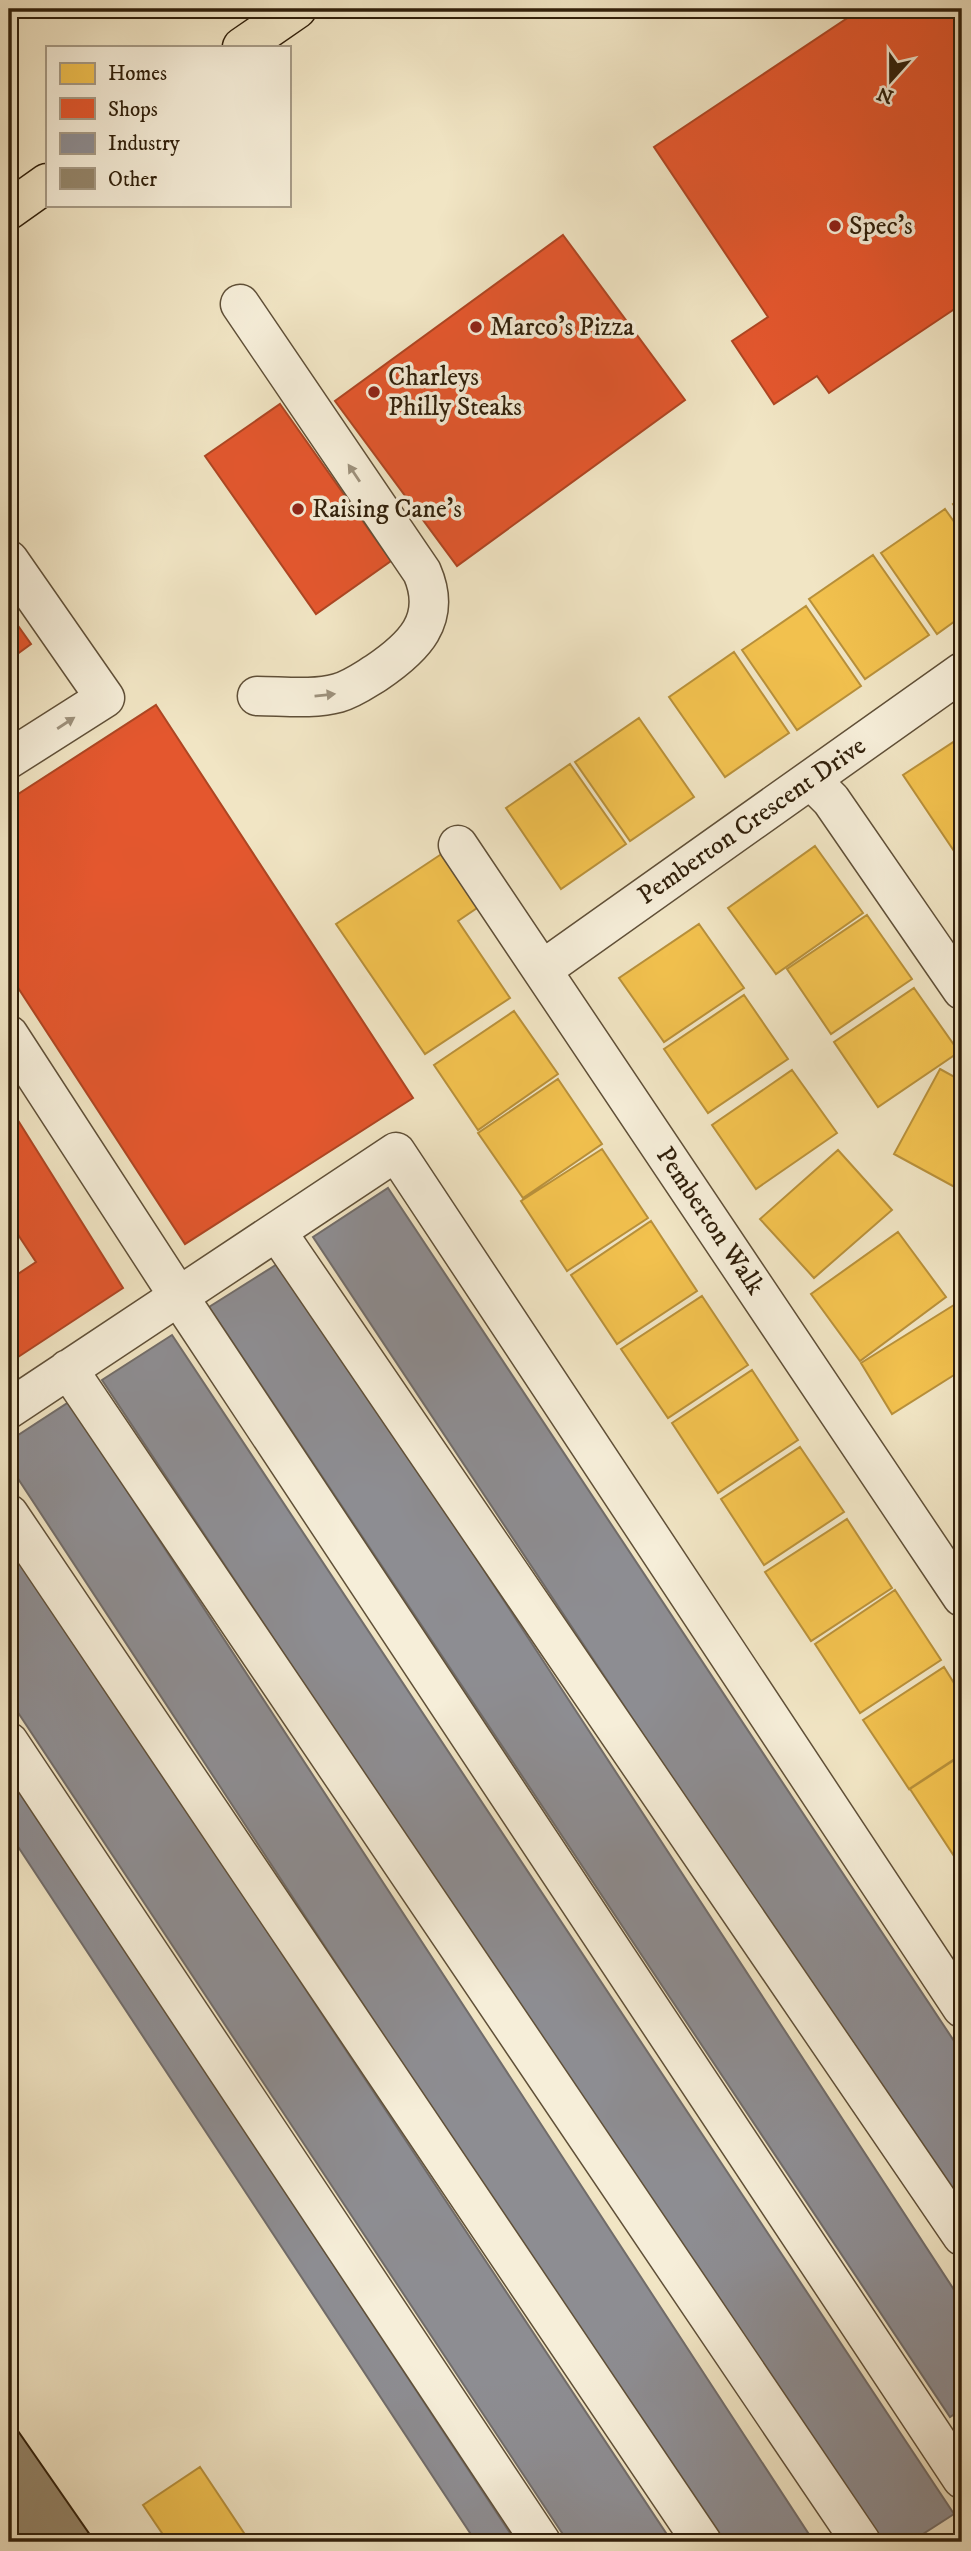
<svg xmlns="http://www.w3.org/2000/svg" width="971" height="2551" viewBox="0 0 971 2551" font-family="'IM FELL DW Pica',serif">
  <style>
    .homes { fill: #f2c14e; stroke: #b8903a; stroke-width: 2 }
    .shops { fill: #e4572e; stroke: #ae4623; stroke-width: 2 }
    .industry { fill: #8d8d92; stroke: #716c69; stroke-width: 2 }
    .building { fill: #94866b; stroke: #301f0a; stroke-width: 2 }
    .lines { fill: none; stroke-linecap: round; stroke-linejoin: round }
    .minor-casing { stroke: #605038; stroke-width: 41 }
    .major-casing { stroke: #301f0a; stroke-width: 41 }
    .minor { stroke: #f6eed9; stroke-width: 38 }
    .major { stroke: #f1e5c4; stroke-width: 38 }
    .oneway { fill: #9d917c }
    .poi-dot { fill: #8f2418; stroke: #f6eed9; stroke-width: 2.5 }
    .labels { text-anchor: middle; dominant-baseline: central; stroke-width: 7; stroke-linejoin: round; paint-order: stroke }
    .poi-label { font-size: 26px; fill: #301f0a; stroke: #f6eed9; text-anchor: start }
    .street-label { font-size: 26px; fill: #301f0a; stroke: #f6eed9 }
  </style>
  <rect width="100%" height="100%" fill="#f1e5c4"/>
  <filter id="stains"><feTurbulence type="fractalNoise" baseFrequency=".00286" numOctaves="4"/><feColorMatrix values="0 0 0 0 .2 0 0 0 0 .09 0 0 0 0 .02 0 0 0 .5 -.17"/></filter>
  <radialGradient id="worn" r=".72"><stop offset=".6" stop-color="#630" stop-opacity="0"/><stop offset="1" stop-color="#630" stop-opacity=".3"/></radialGradient>
  <path class="homes" d="M962,498V518L953,504Z
    M945,509L962,533V616L937,634L881,553Z
    M873,555L929,635L865,679L809,599Z
    M806,606L861,686L797,730L742,650Z
    M734,652L789,733L725,777L669,697Z
    M639,718L694,797L630,841L575,762Z
    M958,739L962,745V863L903,775Z
    M570,764L626,844L561,889L506,808Z
    M815,846L863,913L776,974L728,908Z
    M446,851L483,904L458,921L510,998L425,1054L336,924Z
    M867,915L912,979L831,1034L787,969Z
    M699,924L744,988L664,1042L619,978Z
    M914,988L959,1052L878,1107L834,1042Z
    M744,995L788,1059L708,1113L664,1049Z
    M514,1011L558,1074L478,1130L434,1065Z
    M940,1069L962,1081V1191L894,1154Z
    M792,1070L837,1133L756,1189L712,1125Z
    M558,1079L602,1144L523,1198L478,1133Z
    M602,1149L648,1218L567,1271L521,1201Z
    M838,1150L892,1210L814,1278L760,1219Z
    M651,1221L697,1291L617,1344L571,1275Z
    M898,1232L946,1297L860,1361L811,1294Z
    M702,1296L748,1365L668,1418L621,1349Z
    M962,1300V1370L892,1414L861,1363Z
    M752,1370L798,1440L718,1493L672,1423Z
    M800,1447L844,1512L764,1565L721,1499Z
    M847,1519L892,1588L811,1641L765,1572Z
    M895,1590L941,1660L860,1713L815,1644Z
    M944,1667L962,1696V1754L909,1789L863,1720Z
    M962,1755V1855L956,1859L910,1789Z
    M200,2467L250,2542H168L143,2505Z"/>
  <path class="shops" d="M861,9H962V304L829,393L817,376L774,404L732,341L768,317L654,147Z
    M563,235L685,400L457,566L335,401Z
    M280,404L391,561L316,614L205,456Z
    M9,613L31,644L9,660Z
    M156,705L413,1098L185,1244L9,974V800Z
    M9,1106L123,1288L9,1363V1280L36,1262L9,1221Z"/>
  <path class="industry" d="M388,1188L962,2053V2215L313,1237Z
    M282,1261L962,2302V2409L950,2417L209,1307Z
    M172,1335L954,2514L920,2536L925,2542H873L102,1380Z
    M69,1402L814,2542H716L9,1465V1441Z
    M9,1542L672,2542H568L9,1699Z
    M9,1772L516,2542H476L9,1833Z"/>
  <path class="building" d="M9,2418L95,2542H9Z"/>
  <g class="lines">
    <g class="minor-casing">
      <path id="minor" d="M240,304L422,572C443,620 413,648 376,673C363,681 352,689 338,693C313,700 282,696 257,696
        M9,560L105,698L9,759
        M811,780L831,800L962,990
        M458,845L962,1597
        M542,970L962,672
        M9,1035L179,1297L962,2479
        M277,1232L962,2236
        M68,1369L861,2542
        M9,1409L396,1152L962,2008
        M9,1514L702,2542
        M9,1742L541,2542"/>
    </g>
    <g class="major-casing">
      <path id="major" d="M242,47L297,9
        M9,210L47,183"/>
    </g>
    <use href="#minor" class="minor"/>
    <use href="#major" class="major"/>
  </g>
  <defs><path id="oneway-solid" d="M-6-.8H1V-3.2L6.5 0L1 3.2V.8H-6Z" transform="scale(1.75)"/></defs>
  <g class="oneway">
    <use href="#oneway-solid" transform="translate(354 473) rotate(-124)"/>
    <use href="#oneway-solid" transform="translate(325 695) rotate(-6)"/>
    <use href="#oneway-solid" transform="translate(66 723) rotate(-33)"/>
  </g>
  <g class="poi-dot">
    <circle cx="835" cy="226" r="7"/>
    <circle cx="476" cy="327" r="7"/>
    <circle cx="374" cy="392" r="7"/>
    <circle cx="298" cy="509" r="7"/>
  </g>
  <g class="labels">
    <g class="poi-label">
      <text x="849" y="226">Spec's</text>
      <text x="490" y="327">Marco's Pizza</text>
      <text x="388" y="377">Charleys<tspan x="388" dy="30">Philly Steaks</tspan></text>
      <text x="312" y="509">Raising Cane's</text>
    </g>
    <g class="street-label">
      <text transform="translate(752 821) rotate(-35)">Pemberton Crescent Drive</text>
      <text transform="translate(710 1221) rotate(56)">Pemberton Walk</text>
    </g>
  </g>
  <rect width="971" height="2551" fill="none" stroke="#f1e5c4" stroke-width="35"/>
  <rect x="10" y="10" width="950" height="2530" fill="none" stroke="#301f0a" stroke-width="3.5"/>
  <rect x="18" y="18" width="936" height="2516" fill="none" stroke="#301f0a" stroke-width="2"/>
  <rect x="46" y="46" width="245" height="161" fill="#f6eed9" stroke="#a79b86" stroke-width="2"/>
  <rect x="60" y="63" width="35" height="21" fill="#f2c14e" stroke="#a79b86" stroke-width="2"/>
  <text x="108" y="80" font-size="21" fill="#301f0a">Homes</text>
  <rect x="60" y="98" width="35" height="21" fill="#e4572e" stroke="#a79b86" stroke-width="2"/>
  <text x="108" y="116" font-size="21" fill="#301f0a">Shops</text>
  <rect x="60" y="133" width="35" height="21" fill="#8d8d92" stroke="#a79b86" stroke-width="2"/>
  <text x="108" y="150" font-size="21" fill="#301f0a">Industry</text>
  <rect x="60" y="168" width="35" height="21" fill="#94866b" stroke="#a79b86" stroke-width="2"/>
  <text x="108" y="186" font-size="21" fill="#301f0a">Other</text>
  <g transform="translate(891 80) rotate(201)" stroke="#f6eed9" stroke-width="5" paint-order="stroke">
  <path d="M0-5L12 26L0 18L-12 26Z" fill="#301f0a"/>
  <text y="-10" font-size="19" font-weight="bold" text-anchor="middle" fill="#301f0a">N</text>
  </g>
  <rect width="100%" height="100%" filter="url(#stains)"/>
  <rect width="100%" height="100%" fill="url(#worn)"/>
</svg>
